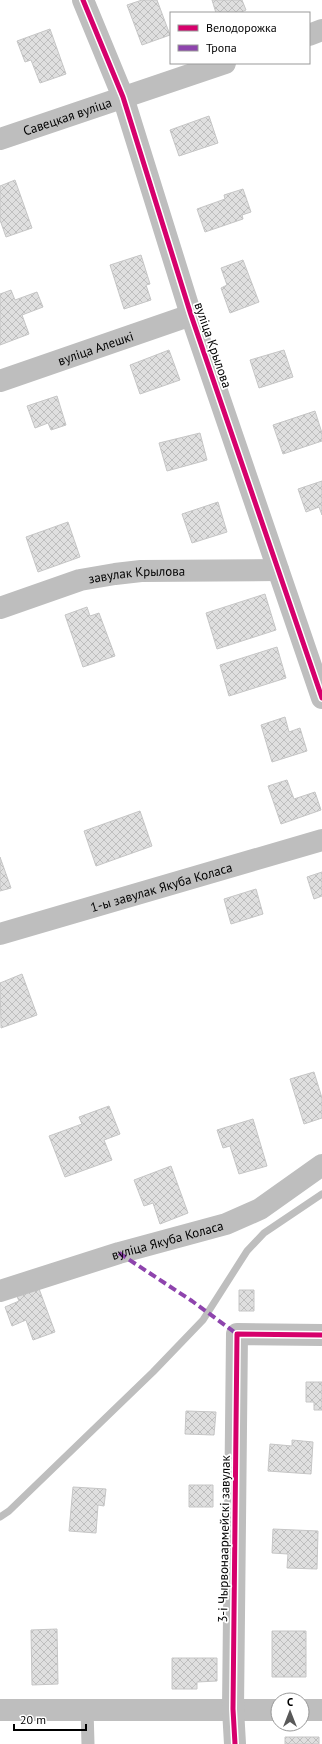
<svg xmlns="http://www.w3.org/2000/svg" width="322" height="1744" viewBox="0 0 322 1744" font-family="'PT Sans',sans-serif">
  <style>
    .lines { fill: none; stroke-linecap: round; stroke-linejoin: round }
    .stream { stroke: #bebebe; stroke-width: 7 }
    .building { fill: url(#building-cross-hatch); stroke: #c6c6c6 }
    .service { stroke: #bebebe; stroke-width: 13 }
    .minor { stroke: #bebebe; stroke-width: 22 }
    .tertiary { stroke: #bebebe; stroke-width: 22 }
    .quiet { stroke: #8e44ad; stroke-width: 4; stroke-dasharray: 8 4; stroke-linecap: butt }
    .cycleway-casing { stroke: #fff; stroke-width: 8 }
    .cycleway { stroke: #d6006c; stroke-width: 5 }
    .labels { text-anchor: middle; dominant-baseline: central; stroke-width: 3.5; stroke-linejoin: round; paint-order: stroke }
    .street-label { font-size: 13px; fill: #000; stroke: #fff }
  </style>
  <defs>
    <pattern id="building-cross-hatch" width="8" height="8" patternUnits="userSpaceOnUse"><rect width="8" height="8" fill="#dfdfdf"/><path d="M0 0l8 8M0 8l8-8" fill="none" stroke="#bebebe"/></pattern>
  </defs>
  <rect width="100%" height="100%" fill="#fff"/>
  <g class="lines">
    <path class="stream" d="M0,1517L9,1511L153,1372L203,1320L247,1251L264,1233L322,1194"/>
  </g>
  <path class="building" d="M142,0H157L170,35L142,45L127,5Z
    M212,0H242L246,10L239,13H216Z
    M50,29L66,74L40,83L31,60L25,62L17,41Z
    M209,116L218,143L179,156L170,130Z
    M15,180L32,228L6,237L0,220V186Z
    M243,189L251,212L242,215L243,219L205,232L197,209L225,199L224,195Z
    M141,255L150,284L146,285L151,300L124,309L110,265Z
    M243,260L259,302L230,313L221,288L227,285L221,268Z
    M11,290L15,300L37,292L43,307L22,315L29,334L0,345V294Z
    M169,350L180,380L140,394L130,365Z
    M284,350L293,377L259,388L250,360Z
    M57,396L66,425L51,430L48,423L35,428L27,406Z
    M315,411L322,433V441L283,454L273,425Z
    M200,433L207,460L167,471L159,443Z
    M322,481V515L319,507L306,512L298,489Z
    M218,502L227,532L192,543L182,514Z
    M68,522L80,557L38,572L26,537Z
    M265,594L276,630L217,649L206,613Z
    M87,607L90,616L99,613L115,656L83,667L65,615Z
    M277,647L286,678L229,696L220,665Z
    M285,717L289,732L300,728L307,751L272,762L261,725Z
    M287,780L294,799L315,792L321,810L281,824L268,786Z
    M140,811L152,846L96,866L84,831Z
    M0,857L11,888L0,891Z
    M322,872V896L314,899L307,877Z
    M256,889L263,914L231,924L224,899Z
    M22,974L37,1015L1,1028L0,983Z
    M314,1072L322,1098V1118L304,1124L290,1079Z
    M109,1106L120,1134L104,1140L112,1160L65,1177L49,1136L82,1124L79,1117Z
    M253,1119L267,1166L239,1174L230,1146L223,1148L217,1130Z
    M171,1166L188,1213L160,1224L153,1203L144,1206L134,1180Z
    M38,1286L55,1332L33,1340L26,1320L12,1326L5,1307L19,1301L16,1294Z
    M239,1290H254V1311H239Z
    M306,1382H322V1410H314V1402H306Z
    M186,1411L216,1412L214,1435L185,1434Z
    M292,1440L313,1442L311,1474L268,1471L270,1444L292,1446Z
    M189,1485H213V1507H189Z
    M73,1487L106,1489L104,1506L98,1505L96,1533L69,1531Z
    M273,1529L318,1531L317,1569L287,1568L288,1554L272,1553Z
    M57,1629L58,1684L32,1685L31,1630Z
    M272,1631H306V1677H272Z
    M172,1658H217V1681L197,1682V1689H172Z
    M285,1737H319V1744H285Z"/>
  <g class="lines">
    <path class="service" d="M87,1709L88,1744"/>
    <g class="minor">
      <path d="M83,0L123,97L191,315L322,698"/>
      <path id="s1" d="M0,381L191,315"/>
      <path id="s2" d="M0,608L80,580L115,574L141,571L278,570"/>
      <path id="s3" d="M0,934L322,840"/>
      <path id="s4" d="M0,1291L119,1253L226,1224L260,1209L322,1165"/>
      <path d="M0,1710H278"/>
      <path d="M302,1710H322"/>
      <path d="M235,1744L233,1709L237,1334L322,1335"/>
    </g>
    <g class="tertiary">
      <path d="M309,35L322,30"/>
      <path id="s5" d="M0,139L225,63"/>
    </g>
    <path class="quiet" d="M119,1253L192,1301L237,1334"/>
    <g class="cycleway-casing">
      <path id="cycleway" d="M83,0L123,97L191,315L322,698
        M235,1744L233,1709L237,1334L322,1335"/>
    </g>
    <use href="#cycleway" class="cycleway"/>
  </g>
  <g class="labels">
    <g class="street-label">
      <text stroke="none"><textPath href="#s5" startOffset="71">Савецкая вуліца</textPath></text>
      <text transform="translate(213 345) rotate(71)">вуліца Крылова</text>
      <text stroke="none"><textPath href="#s1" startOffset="101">вуліца Алешкі</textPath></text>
      <text stroke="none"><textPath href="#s2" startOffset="142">завулак Крылова</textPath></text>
      <text stroke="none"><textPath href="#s3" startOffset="168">1-ы завулак Якуба Коласа</textPath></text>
      <text stroke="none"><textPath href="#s4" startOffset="175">вуліца Якуба Коласа</textPath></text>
      <text transform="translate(224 1539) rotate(-89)">3-і Чырвонаармейскі завулак</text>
    </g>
  </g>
  <rect x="170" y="12" width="140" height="52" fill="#ffffff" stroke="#999999"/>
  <rect x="178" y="25" width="20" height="6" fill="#d6006c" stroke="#999999"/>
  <text x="206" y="32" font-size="12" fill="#000000">Велодорожка</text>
  <rect x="178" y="45" width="20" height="6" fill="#8e44ad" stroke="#999999"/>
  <text x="206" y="52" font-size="12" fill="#000000">Тропа</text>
  <g transform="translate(290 1712)"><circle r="19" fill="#ffffff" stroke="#999999"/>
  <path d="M0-3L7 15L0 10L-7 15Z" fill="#595959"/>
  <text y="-6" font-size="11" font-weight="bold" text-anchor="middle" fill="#000000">С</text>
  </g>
  <path d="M14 1724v6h72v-6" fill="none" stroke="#000000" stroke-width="2"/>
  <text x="20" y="1724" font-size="12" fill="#000000" stroke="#ffffff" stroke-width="3" paint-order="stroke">20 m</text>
</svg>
